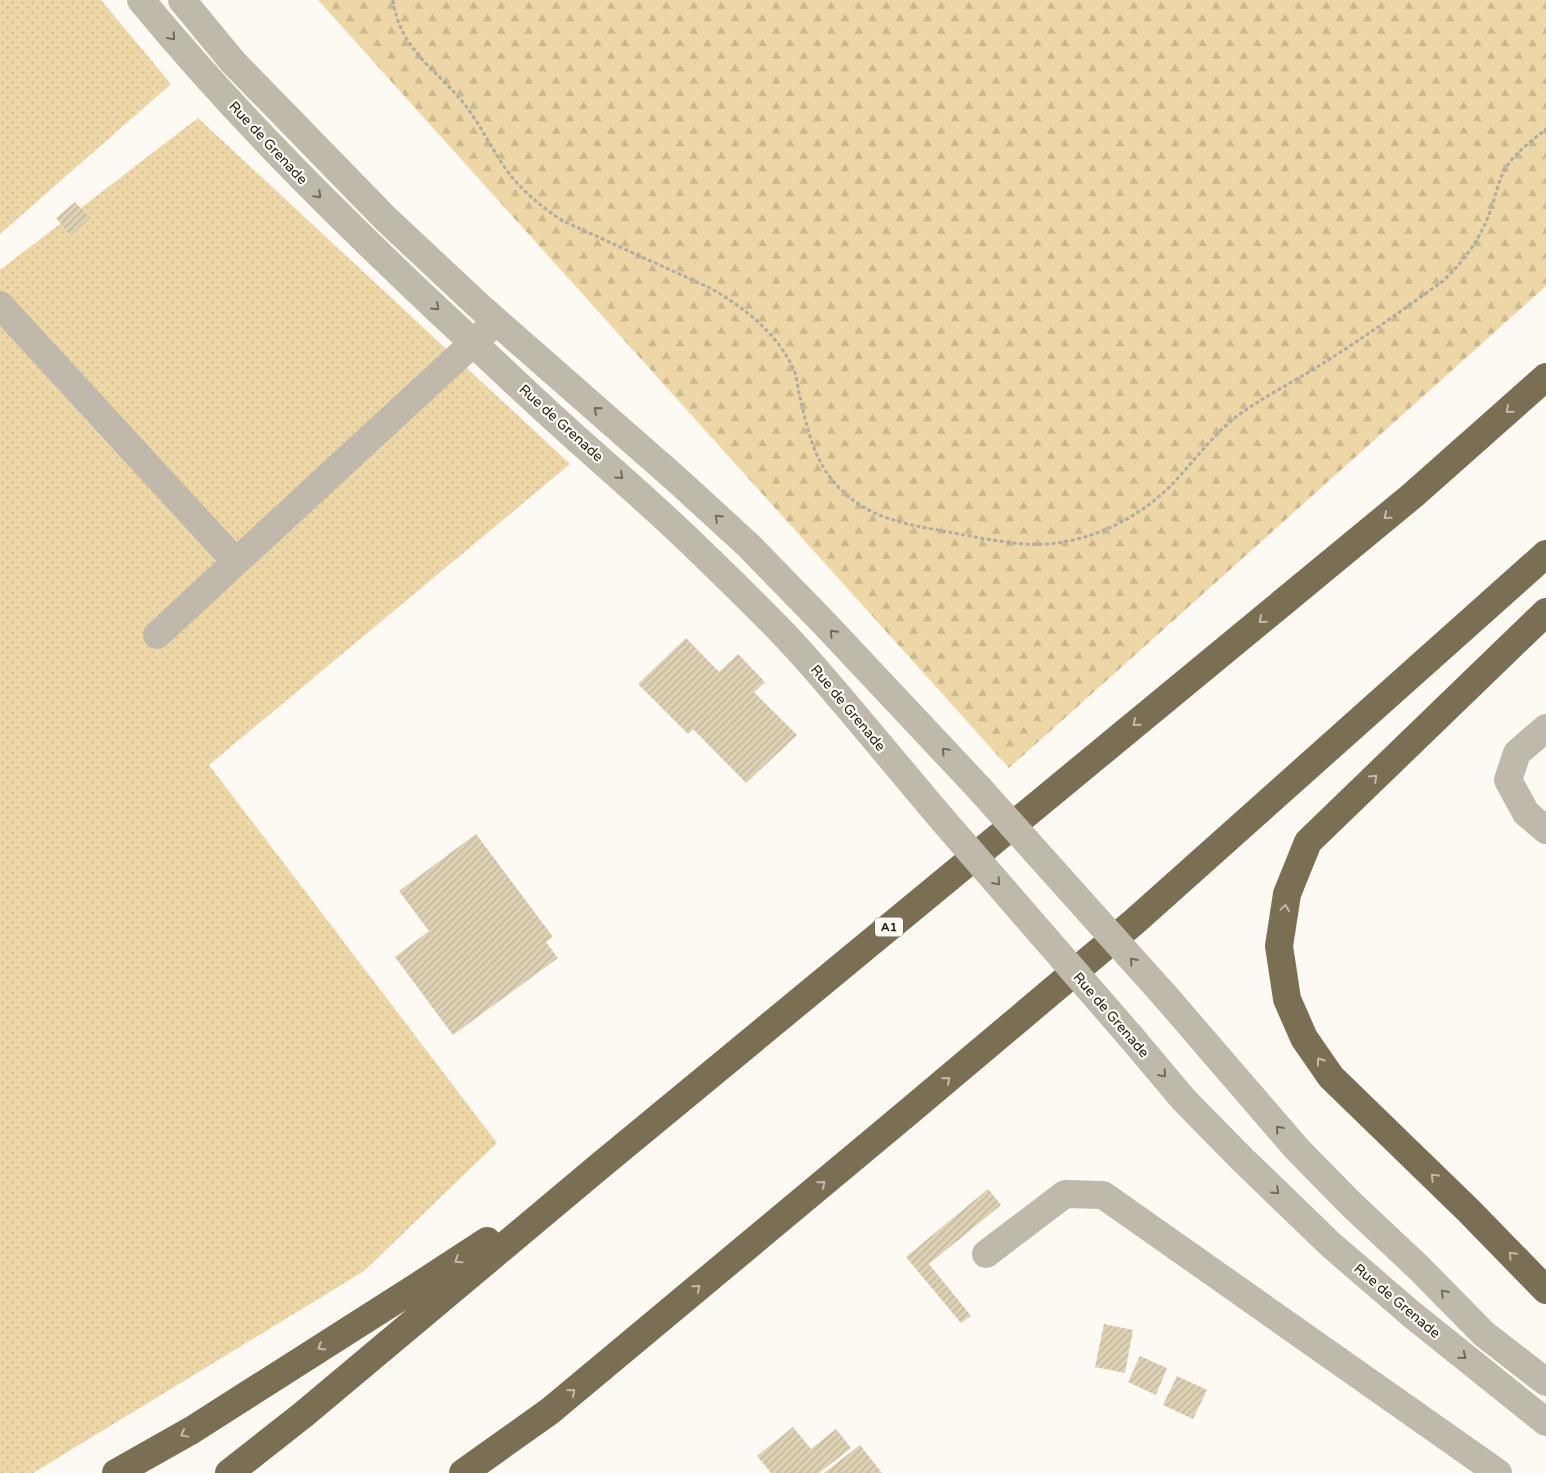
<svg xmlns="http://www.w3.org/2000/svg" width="1546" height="1473" viewBox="0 0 1546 1473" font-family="'Varela Round',sans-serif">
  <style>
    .green { fill: url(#green-dots) }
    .forest { fill: url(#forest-firs) }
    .building { fill: url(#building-hatch) }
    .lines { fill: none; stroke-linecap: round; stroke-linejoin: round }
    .path { stroke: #afaca4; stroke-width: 3; stroke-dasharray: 4 2.5; stroke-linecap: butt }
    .minor { stroke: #bfb9ac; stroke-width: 28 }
    .highway { stroke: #7a6e53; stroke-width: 28 }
    .minor-bridge { stroke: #bfb9ac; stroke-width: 28 }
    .oneway { stroke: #706a5e }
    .oneway2 { stroke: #c2bbac }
    .labels { text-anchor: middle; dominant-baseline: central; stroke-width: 4.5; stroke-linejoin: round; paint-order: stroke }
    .shield { fill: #fdfaf4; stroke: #635f55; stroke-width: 1 }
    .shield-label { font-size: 12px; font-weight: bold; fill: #211c11 }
    .street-label { font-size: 14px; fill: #211c11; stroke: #fdfaf4 }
  </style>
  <defs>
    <pattern id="green-dots" width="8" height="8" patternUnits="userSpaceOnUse" patternTransform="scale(1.25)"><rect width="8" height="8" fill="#eed7a7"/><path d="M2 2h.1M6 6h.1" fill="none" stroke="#ccb88f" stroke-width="1.8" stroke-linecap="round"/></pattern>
    <pattern id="forest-firs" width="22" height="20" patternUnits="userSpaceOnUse" patternTransform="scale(1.25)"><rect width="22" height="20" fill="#eed7a7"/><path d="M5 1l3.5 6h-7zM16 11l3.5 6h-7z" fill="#ccb88f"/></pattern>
    <pattern id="building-hatch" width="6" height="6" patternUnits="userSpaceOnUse" patternTransform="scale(1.25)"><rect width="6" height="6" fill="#ded1b3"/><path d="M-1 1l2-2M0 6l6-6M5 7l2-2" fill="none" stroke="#beb399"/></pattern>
  </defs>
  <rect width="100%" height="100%" fill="#fdfaf4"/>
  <path class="green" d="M0,0H101L171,84L0,234Z
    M198,118L570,464L209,765L497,1143L364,1271L33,1473H0V270Z"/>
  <path class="forest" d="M318,0H1546V286L1009,768Z"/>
  <path class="building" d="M75,202L90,218L71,236L56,218Z
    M686,638L719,672L738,654L765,682L754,692L797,735L746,783L693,729L688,734L638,684Z
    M476,834L553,937L546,942L558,958L453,1035L395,957L429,931L399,891Z
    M988,1189L1001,1205L929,1264L971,1316L961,1323L906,1257Z
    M1104,1324L1133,1330L1125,1373L1095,1367Z
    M1140,1356L1167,1368L1156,1395L1128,1382Z
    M1177,1376L1207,1390L1193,1419L1163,1405Z
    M793,1427L811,1449L836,1429L851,1448L819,1473H771L757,1456Z
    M860,1445L882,1473H824Z"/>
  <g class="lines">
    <path class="path" d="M393,0C400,51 437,69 465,105C482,127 494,154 511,176C526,194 543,208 563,221L710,288C744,307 777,333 794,370C797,378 798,388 800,397C807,427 813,457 833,481C863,517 900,523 943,531C977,537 1013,546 1047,544C1089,541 1132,521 1163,493C1189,469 1208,439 1236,417C1261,398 1290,384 1317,367C1359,341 1403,310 1443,281C1464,261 1480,239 1490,212C1496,196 1498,180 1507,166C1517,151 1533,140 1546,129"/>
    <path class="minor" d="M141,0C234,113 334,212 440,312C475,344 510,378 545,410C596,457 649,501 699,550C734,584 771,619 804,656C851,709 896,765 942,819
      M182,0L233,62L386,219L480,307L676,479L748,545L824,623L978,787
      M0,305L236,562
      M157,635L486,331
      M1546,728L1517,753L1508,780L1526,813L1546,830
      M1166,997L1297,1149L1351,1204L1419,1268L1484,1334L1546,1382
      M1131,1037L1184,1100L1242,1159L1330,1244L1410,1313L1546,1422
      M986,1254L1065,1194L1103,1195L1498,1473"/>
    <path class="highway" d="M1546,612L1308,842L1287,894L1279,946L1287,999L1304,1038L1331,1077L1469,1211L1546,1290
      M116,1473L192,1430L418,1286L487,1241
      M229,1473L304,1414L601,1165L1413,495L1546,377
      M463,1473L550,1411L906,1114L1134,922L1546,554"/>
    <path class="minor-bridge" d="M978,787L1166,997
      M942,819L1131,1037"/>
  </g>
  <defs><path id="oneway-chevron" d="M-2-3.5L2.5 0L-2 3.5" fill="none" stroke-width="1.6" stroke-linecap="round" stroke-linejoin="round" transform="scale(1.25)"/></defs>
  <g class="oneway">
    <use href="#oneway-chevron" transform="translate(172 37) rotate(49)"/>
    <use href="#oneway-chevron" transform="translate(318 195) rotate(45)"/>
    <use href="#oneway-chevron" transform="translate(436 307) rotate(43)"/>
    <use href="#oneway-chevron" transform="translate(597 410) rotate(-139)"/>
    <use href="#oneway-chevron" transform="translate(620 476) rotate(42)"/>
    <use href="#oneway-chevron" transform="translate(718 518) rotate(-137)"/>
    <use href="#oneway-chevron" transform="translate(833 633) rotate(-133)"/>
    <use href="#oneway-chevron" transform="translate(945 751) rotate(-133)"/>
    <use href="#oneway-chevron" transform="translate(997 882) rotate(49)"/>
    <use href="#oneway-chevron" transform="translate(1133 961) rotate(-132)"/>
    <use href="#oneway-chevron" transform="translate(1163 1074) rotate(49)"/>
    <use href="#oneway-chevron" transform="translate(1279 1129) rotate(-131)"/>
    <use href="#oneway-chevron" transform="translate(1276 1191) rotate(43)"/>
    <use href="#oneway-chevron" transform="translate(1444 1293) rotate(-135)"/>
    <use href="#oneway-chevron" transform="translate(1463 1356) rotate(39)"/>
  </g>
  <g class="oneway2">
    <use href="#oneway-chevron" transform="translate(1509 410) rotate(139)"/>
    <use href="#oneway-chevron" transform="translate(1387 516) rotate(140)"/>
    <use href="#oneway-chevron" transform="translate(1262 620) rotate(140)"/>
    <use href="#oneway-chevron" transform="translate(1136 723) rotate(140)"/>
    <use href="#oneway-chevron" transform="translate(1374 778) rotate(-44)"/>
    <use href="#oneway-chevron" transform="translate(1285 908) rotate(-82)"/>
    <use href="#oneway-chevron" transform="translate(1320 1061) rotate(-125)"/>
    <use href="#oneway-chevron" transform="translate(947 1080) rotate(-40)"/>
    <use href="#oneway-chevron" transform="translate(1434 1177) rotate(-136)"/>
    <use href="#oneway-chevron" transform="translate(822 1184) rotate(-40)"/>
    <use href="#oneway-chevron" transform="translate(1512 1255) rotate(-134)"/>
    <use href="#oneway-chevron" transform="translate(458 1260) rotate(147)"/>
    <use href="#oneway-chevron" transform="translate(697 1288) rotate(-40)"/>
    <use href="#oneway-chevron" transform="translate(321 1347) rotate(148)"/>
    <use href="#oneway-chevron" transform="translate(572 1392) rotate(-40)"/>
    <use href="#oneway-chevron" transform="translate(184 1434) rotate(151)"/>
  </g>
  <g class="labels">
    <rect class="shield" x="875" y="917.5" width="28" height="19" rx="4"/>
    <g class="shield-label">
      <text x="889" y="927">A1</text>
    </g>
    <g class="street-label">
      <text transform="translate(268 143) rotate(47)">Rue de Grenade</text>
      <text transform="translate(561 423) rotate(42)">Rue de Grenade</text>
      <text transform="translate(848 708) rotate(50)">Rue de Grenade</text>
      <text transform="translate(1111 1015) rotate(49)">Rue de Grenade</text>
      <text transform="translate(1397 1301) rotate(40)">Rue de Grenade</text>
    </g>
  </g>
</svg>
